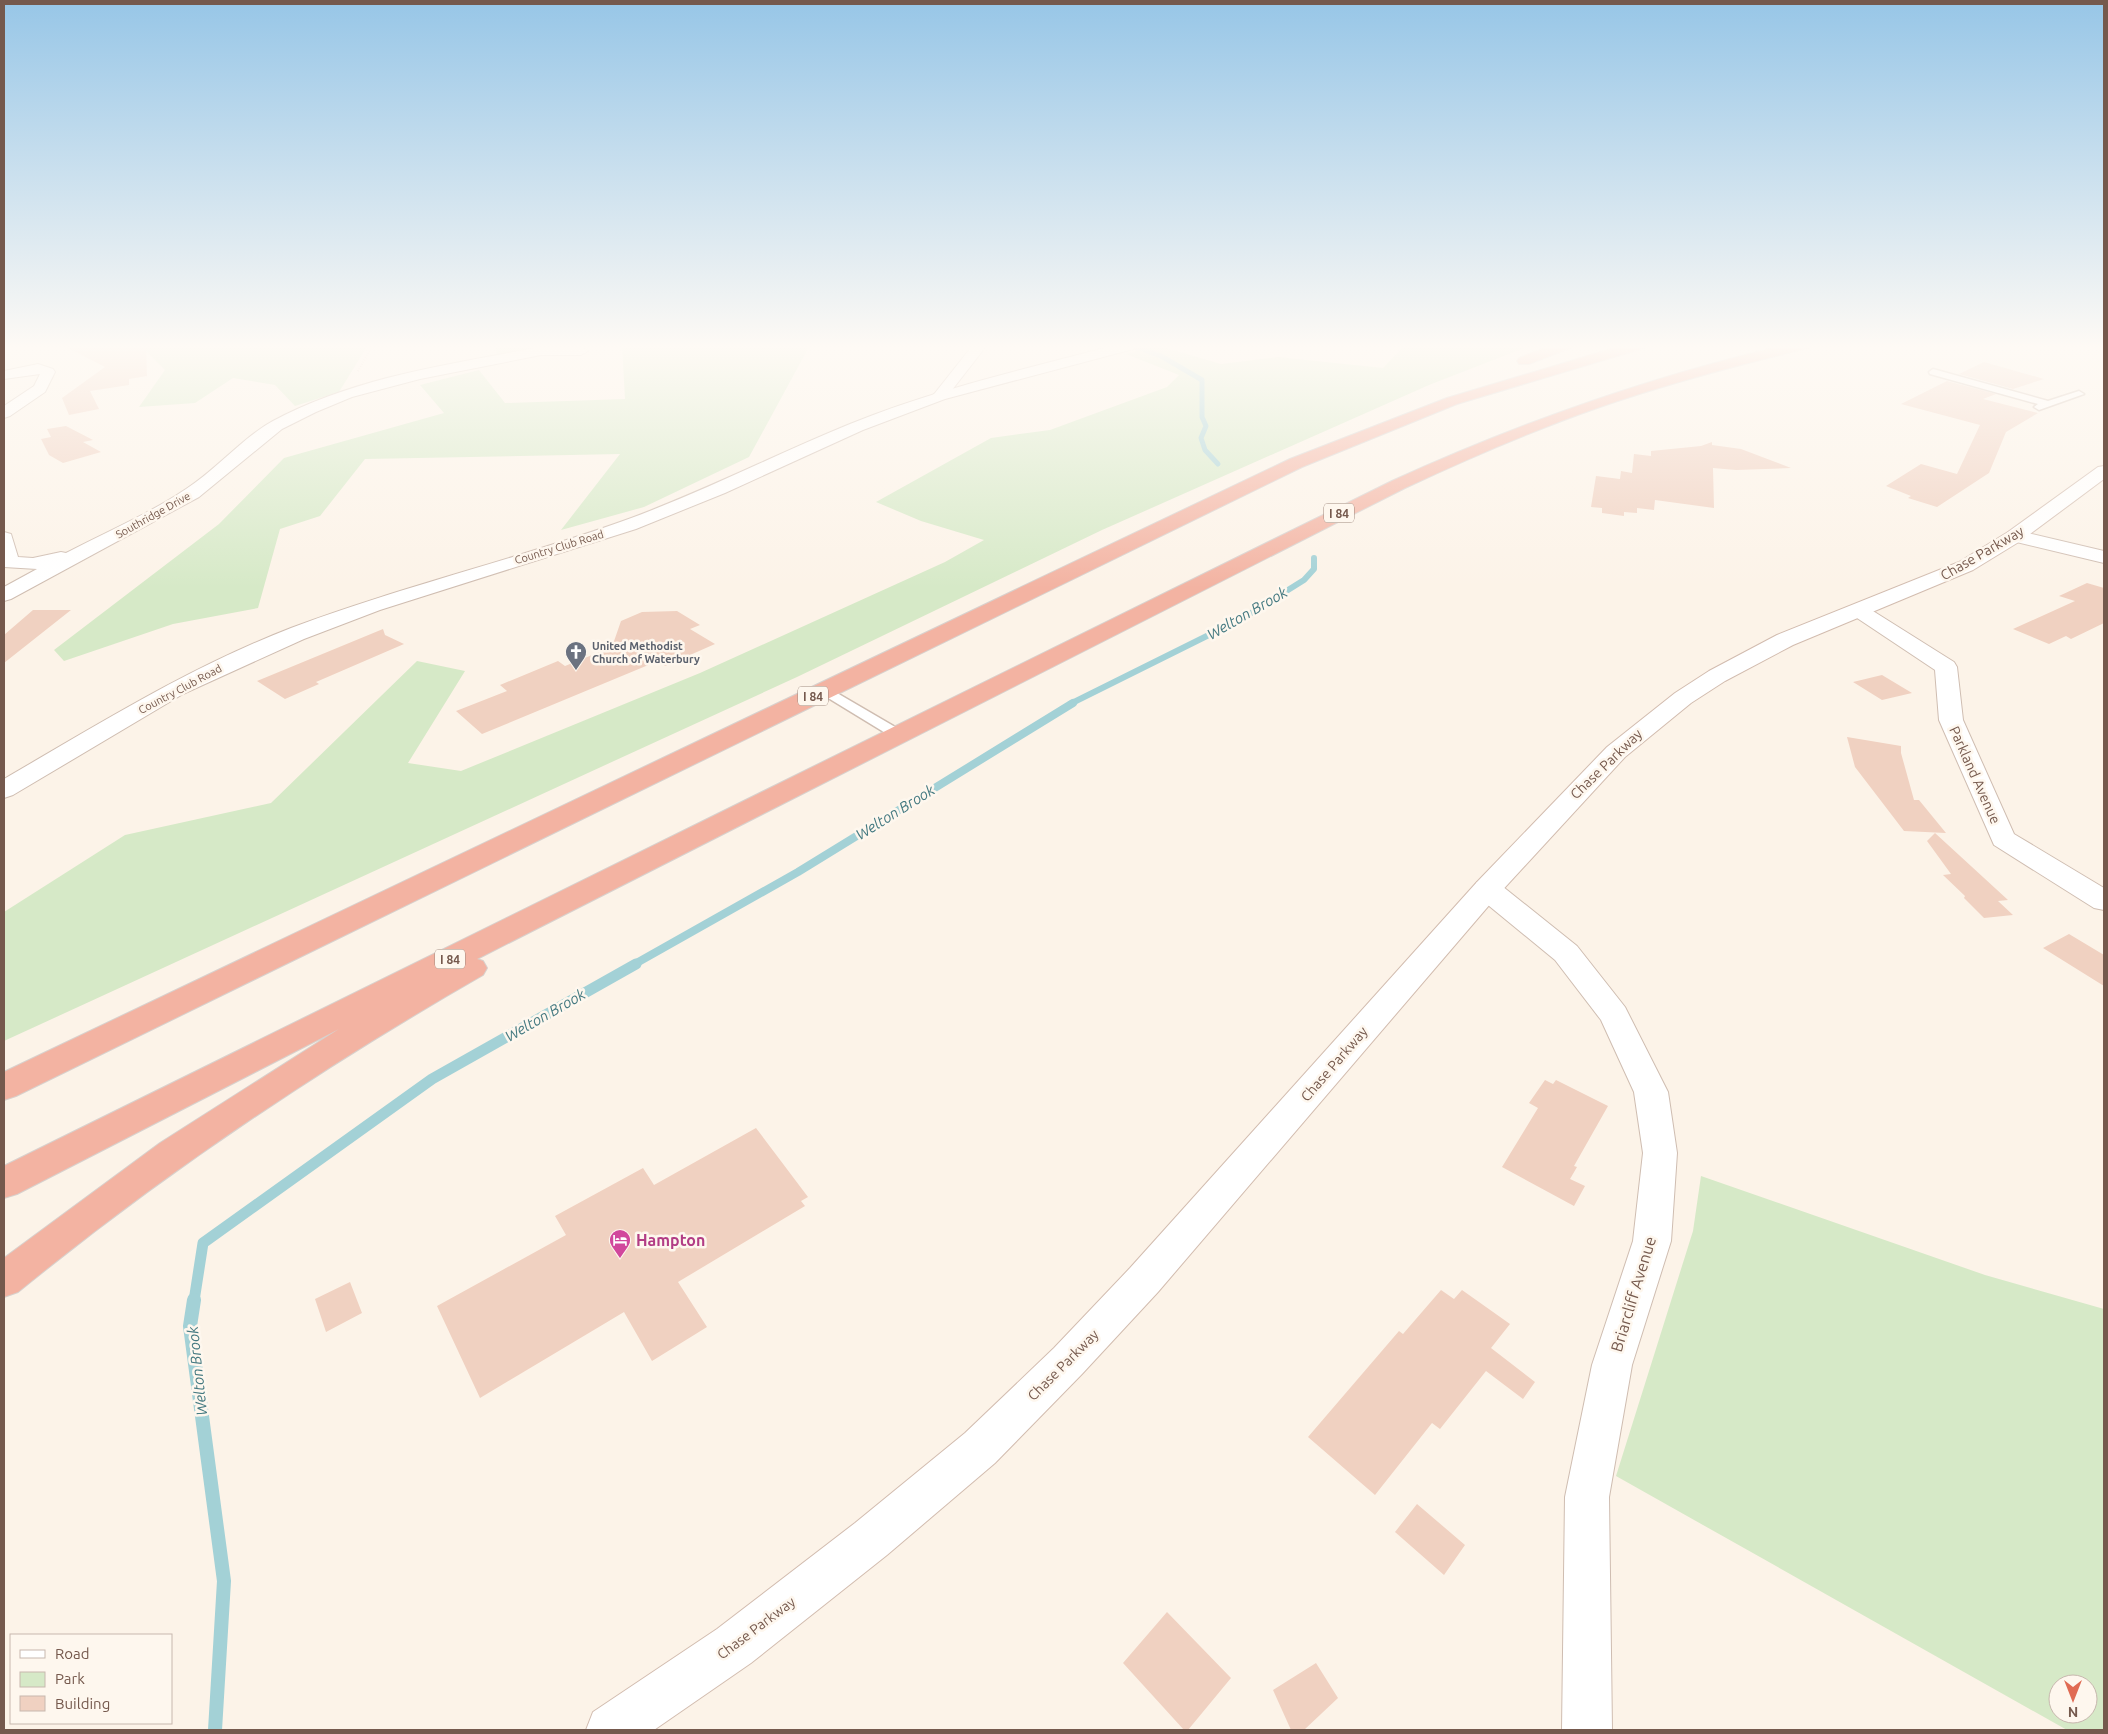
<svg xmlns="http://www.w3.org/2000/svg" width="2108" height="1734" viewBox="0 0 2108 1734" font-family="Ubuntu,sans-serif">
  <style>
    .green { fill: #d6e9c7; fill-rule: evenodd }
    .lines { fill: none; stroke-linecap: round; stroke-linejoin: round }
    .stream-far4 { stroke: #a3d1d6; stroke-width: 5 }
    .stream-far3 { stroke: #a3d1d6; stroke-width: 6 }
    .stream-far2 { stroke: #a3d1d6; stroke-width: 8 }
    .stream-far1 { stroke: #a3d1d6; stroke-width: 11 }
    .stream { stroke: #a3d1d6; stroke-width: 14 }
    .building { fill: #f0d1c1 }
    .service-casing { stroke: #cfbdb1; stroke-width: 3 }
    .minor-casing { stroke: #cfbdb1; stroke-width: 2 }
    .tertiary-casing { stroke: #cfbdb1; stroke-width: 2 }
    .secondary-casing { stroke: #d2bcaf; stroke-width: 2 }
    .motorway-casing { stroke: #d8d1cd; stroke-width: 2 }
    .path { stroke: #d5b4a3; stroke-width: 2; stroke-dasharray: 0.5 2; stroke-linecap: butt }
    .service { fill: #fff; fill-rule: evenodd }
    .minor { fill: #fff; fill-rule: evenodd }
    .tertiary { fill: #fff; fill-rule: evenodd }
    .secondary { fill: #fff; fill-rule: evenodd }
    .motorway { fill: #f3b3a2; fill-rule: evenodd }
    .labels { text-anchor: middle; dominant-baseline: central; stroke-width: 5; stroke-linejoin: round; paint-order: stroke }
    .far-street-label { font-size: 11px; fill: #75594d; stroke: #fef7ee }
    .far-worship-label { font-size: 11px; font-weight: bold; fill: #5b616d; stroke: #fef7ee; text-anchor: start }
    .shield { fill: #fef7ee; stroke: #9e887d; stroke-width: 1 }
    .shield-label { font-size: 12px; font-weight: bold; fill: #75594d }
    .street-label { font-size: 14px; fill: #75594d; stroke: #fef7ee }
    .water-label { font-size: 15px; font-style: italic; fill: #447980; stroke: #fef7ee }
    .near-hotel-label { font-size: 16px; font-weight: bold; fill: #b23c85; stroke: #fef7ee; text-anchor: start }
    .near-street-label { font-size: 16px; fill: #75594d; stroke: #fef7ee }
  </style>
  <rect width="100%" height="100%" fill="#fcf3e8"/>
  <path class="green" d="M140,345H368L339,392L295,406L275,385L233,378L195,403L139,407L165,370Z
    M495,345H541V346L497,355Z
    M622,345H810L749,457L644,507L561,530L620,454L365,459L320,516L280,529L258,608L173,624L64,661L54,650L219,524L284,458L444,413L420,385L479,370L505,403L625,399Z
    M1156,345L1221,364L1278,357L1383,368L1405,345H1532L1429,385L1102,530L797,677L4,1041V912L125,835L271,803L417,661L465,671L408,763L461,771L700,673L945,562L984,540L921,521L876,502L991,438L1050,430L1167,387L1179,375L1126,354Z
    M1701,1176L1985,1275L2104,1309V1730H2067L1616,1476L1693,1231ZM2058,1684H2088V1714H2058Z"/>
  <g class="lines">
    <path class="stream-far4" d="M1136,347L1161,356L1202,380V417L1206,426L1201,438L1205,450L1218,464"/>
    <path class="stream-far3" d="M1070,704L1243,618L1304,580L1314,569V558"/>
    <path class="stream-far2" d="M633,965L798,872L1073,703"/>
    <path class="stream-far1" d="M194,1301L203,1243L432,1079L636,964"/>
    <path class="stream" d="M194,1300L190,1326L224,1581L215,1730"/>
  </g>
  <path class="building" d="M62,345H146L147,376L129,379V385L90,391L99,409L69,415L62,398L105,367Z
    M1984,362L2044,379L2013,389L1959,374Z
    M1947,381L1996,394L1983,399L2038,413L2006,432L1989,473L1937,507L1908,498L1911,496L1886,486L1921,464L1957,474L1980,425L1901,404Z
    M66,426L93,440L83,442L101,452L63,463L49,455L41,439L51,437L47,429Z
    M1712,442V445L1741,449L1791,468L1736,470L1713,468L1714,508L1655,500L1654,510L1637,508V513L1624,512V516L1602,513V508L1591,507L1596,476L1620,479L1621,471L1632,473L1634,454L1651,456V451L1701,446Z
    M2087,583L2104,588V623L2071,639L2066,636L2049,644L2013,629L2075,601L2059,596Z
    M33,610H71L4,663V635Z
    M677,611L700,625L690,629L715,644L665,666L658,661L482,734L456,711L507,691L500,685L558,661L565,666L612,647L621,621L642,612Z
    M383,629L385,635L404,644L316,682L319,684L285,699L257,681Z
    M1882,675L1912,693L1882,700L1853,682Z
    M1847,737L1901,746V753L1914,800H1919L1946,833L1904,831L1855,767Z
    M1935,833L2008,900L1998,901L2013,915L1984,918L1964,898L1965,896L1943,875L1951,874L1927,841Z
    M2069,934L2104,955V986L2043,948Z
    M1545,1080L1553,1084L1556,1080L1608,1106L1574,1166L1577,1167L1570,1179L1585,1186L1574,1206L1502,1167L1538,1108L1529,1103Z
    M756,1128L808,1197L801,1201L805,1206L678,1282L707,1327L652,1361L624,1312L480,1398L437,1306L566,1235L555,1216L643,1168L654,1185Z
    M350,1282L362,1313L326,1332L315,1299Z
    M1441,1290L1454,1299L1462,1290L1510,1324L1491,1348L1535,1382L1523,1399L1486,1371L1440,1429L1432,1423L1375,1495L1308,1437L1399,1331L1403,1334Z
    M1417,1504L1465,1545L1444,1575L1395,1532Z
    M1167,1612L1231,1678L1188,1730H1184L1123,1663Z
    M1316,1663L1338,1698L1304,1730H1291L1273,1690Z"/>
  <g class="lines">
    <g class="service-casing">
      <path id="service" d="M1933,369L2048,401L2079,391L2084,394L2039,410L2034,407L2038,404L1930,374L1929,372Z
        M825,686L902,731L904,734L902,737H892L820,693L818,690L820,687Z"/>
    </g>
    <g class="minor-casing">
      <path id="minor" d="M973,345H987L945,399H935L932,396L935,393Z
        M541,347H581L588,351L581,355H541L420,379L352,397L316,412L282,429L199,497L11,599L4,601V587L37,569L4,567V532L11,534L18,557L33,558L61,552L66,553C106,532 149,514 186,489C216,470 242,438 273,421C355,377 450,364 541,347Z
        M38,364L53,369L55,372L45,392L10,416L4,418V406L34,386L40,374L4,379V371Z
        M1858,604L1865,606L1954,662L1957,667L1963,720L2014,834L2104,888V910L2094,908L1994,845L1939,720L1935,670L1851,614L1848,610L1851,606Z
        M1487,880L1497,882L1577,946L1625,1007L1668,1092L1677,1153L1671,1241L1632,1365L1609,1497L1612,1730H1562L1565,1497L1592,1365L1633,1241L1643,1153L1634,1092L1601,1020L1555,960L1477,896L1473,889L1477,882Z"/>
    </g>
    <g class="tertiary-casing">
      <path id="tertiary" d="M1116,345H1139L1137,348L945,399L863,430L725,493L636,529L380,610L304,639L183,694L13,795L4,798V779C97,725 190,667 291,628C400,587 514,560 623,521C701,493 774,455 850,424C936,389 1026,369 1116,345Z
        M2015,530L2104,551V563L2008,540L2006,536L2008,532Z"/>
    </g>
    <g class="secondary-casing">
      <path id="secondary" d="M2104,466V479L2022,540L1973,570L1793,645L1725,681L1691,703L1625,757L1497,896L1158,1292L1082,1374L995,1463L887,1555L751,1663L654,1730H586L593,1712L717,1629L855,1523L965,1433L1054,1348L1130,1268L1477,882L1607,747L1675,693L1709,671L1777,635L1959,562L2008,532L2098,467Z"/>
    </g>
    <g class="motorway-casing">
      <path id="motorway" d="M1552,345H1572L1570,348L1529,364H1519L1517,361L1519,358Z
        M1624,345H1646L1644,348L1457,404L1302,467L16,1096L4,1100V1072L1290,459L1447,398Z
        M1785,345H1810L1808,348C1738,365 1669,383 1600,407C1534,430 1469,458 1405,488L477,959L483,961L487,968L483,975C319,1069 164,1173 18,1292L4,1297V1258L160,1143L339,1029L17,1194L4,1198V1166L1392,481C1519,423 1649,377 1785,345Z"/>
    </g>
    <path class="path" d="M358,371L373,345"/>
    <use href="#service" class="service"/>
    <use href="#minor" class="minor"/>
    <use href="#tertiary" class="tertiary"/>
    <use href="#secondary" class="secondary"/>
    <use href="#motorway" class="motorway"/>
  </g>
  <linearGradient id="sky" x2="0" y2="1"><stop stop-color="#97c6e7"/><stop offset="0.59" stop-color="#fefaf5"/><stop offset="1" stop-color="#fefaf5" stop-opacity="0"/></linearGradient>
  <rect width="2108" height="588" fill="url(#sky)"/>
  <defs>
    <g id="church-pin" transform="scale(1.125)"><path d="M0 17L-7.5 6A9.5 9.5 0 1 1 7.5 6Z" fill="#6b7280" stroke="#fef7ee"/><path d="M-1.2-6h2.4v3.5h3.3v2.4h-3.3V6h-2.4V-.1h-3.3v-2.4h3.3Z" fill="#fff"/></g>
    <g id="hotel-pin" transform="scale(1.125)"><path d="M0 17L-7.5 6A9.5 9.5 0 1 1 7.5 6Z" fill="#d1479c" stroke="#fef7ee"/><path d="M-6-4.5h1.5V1H6V5H4.5V3h-9V5H-6ZM-4 0a1.8 1.8 0 1 1 3.6 0ZM.5 0V-2.5h3Q6-2.5 6 0Z" fill="#fff"/></g>
  </defs>
  <g fill-rule="evenodd">
    <use href="#church-pin" x="576" y="652"/>
    <use href="#hotel-pin" x="620" y="1240"/>
  </g>
  <g class="labels">
    <g class="far-street-label">
      <text transform="translate(153 515) rotate(-29)">Southridge Drive</text>
      <text transform="translate(559 547) rotate(-17)">Country Club Road</text>
      <text transform="translate(180 689) rotate(-28)">Country Club Road</text>
    </g>
    <g class="far-worship-label">
      <text x="592" y="646">United Methodist<tspan x="592" dy="13">Church of Waterbury</tspan></text>
    </g>
    <g class="shield">
      <rect x="1324" y="503.5" width="30" height="19" rx="4"/>
      <rect x="798" y="686.5" width="30" height="19" rx="4"/>
      <rect x="435" y="949.5" width="30" height="19" rx="4"/>
    </g>
    <g class="shield-label">
      <text x="1339" y="513">I 84</text>
      <text x="813" y="696">I 84</text>
      <text x="450" y="959">I 84</text>
    </g>
    <g class="street-label">
      <text transform="translate(1982 553) rotate(-30)">Chase Parkway</text>
      <text transform="translate(1606 764) rotate(-44)">Chase Parkway</text>
      <text transform="translate(1975 775) rotate(66)">Parkland Avenue</text>
      <text transform="translate(1334 1064) rotate(-49)">Chase Parkway</text>
      <text transform="translate(1063 1365) rotate(-45)">Chase Parkway</text>
      <text transform="translate(756 1628) rotate(-37)">Chase Parkway</text>
    </g>
    <g class="water-label">
      <text transform="translate(1247 613) rotate(-30)">Welton Brook</text>
      <text transform="translate(895 812) rotate(-32)">Welton Brook</text>
      <text transform="translate(545 1015) rotate(-30)">Welton Brook</text>
      <text transform="translate(197 1371) rotate(-96)">Welton Brook</text>
    </g>
    <g class="near-hotel-label">
      <text x="636" y="1240">Hampton</text>
    </g>
    <g class="near-street-label">
      <text transform="translate(1633 1294) rotate(-73)">Briarcliff Avenue</text>
    </g>
  </g>
  <rect width="2108" height="1734" fill="none" stroke="#75594d" stroke-width="10"/>
  <rect x="10" y="1634" width="162" height="90" fill="#fef7ee" stroke="#c7b8ae"/>
  <rect x="20" y="1650" width="25" height="8" fill="#ffffff" stroke="#c7b8ae"/>
  <text x="55" y="1659" font-size="15" fill="#75594d">Road</text>
  <rect x="20" y="1672" width="25" height="15" fill="#d6e9c7" stroke="#c7b8ae"/>
  <text x="55" y="1684" font-size="15" fill="#75594d">Park</text>
  <rect x="20" y="1696" width="25" height="15" fill="#f0d1c1" stroke="#c7b8ae"/>
  <text x="55" y="1709" font-size="15" fill="#75594d">Building</text>
  <g transform="translate(2073 1699) rotate(180)"><circle r="24" fill="#fef7ee" stroke="#c7b8ae"/>
  <path d="M0-4L9 19L0 12L-9 19Z" fill="#e06b53"/>
  <text y="-8" font-size="14" font-weight="bold" text-anchor="middle" fill="#75594d">N</text>
  </g>
</svg>
